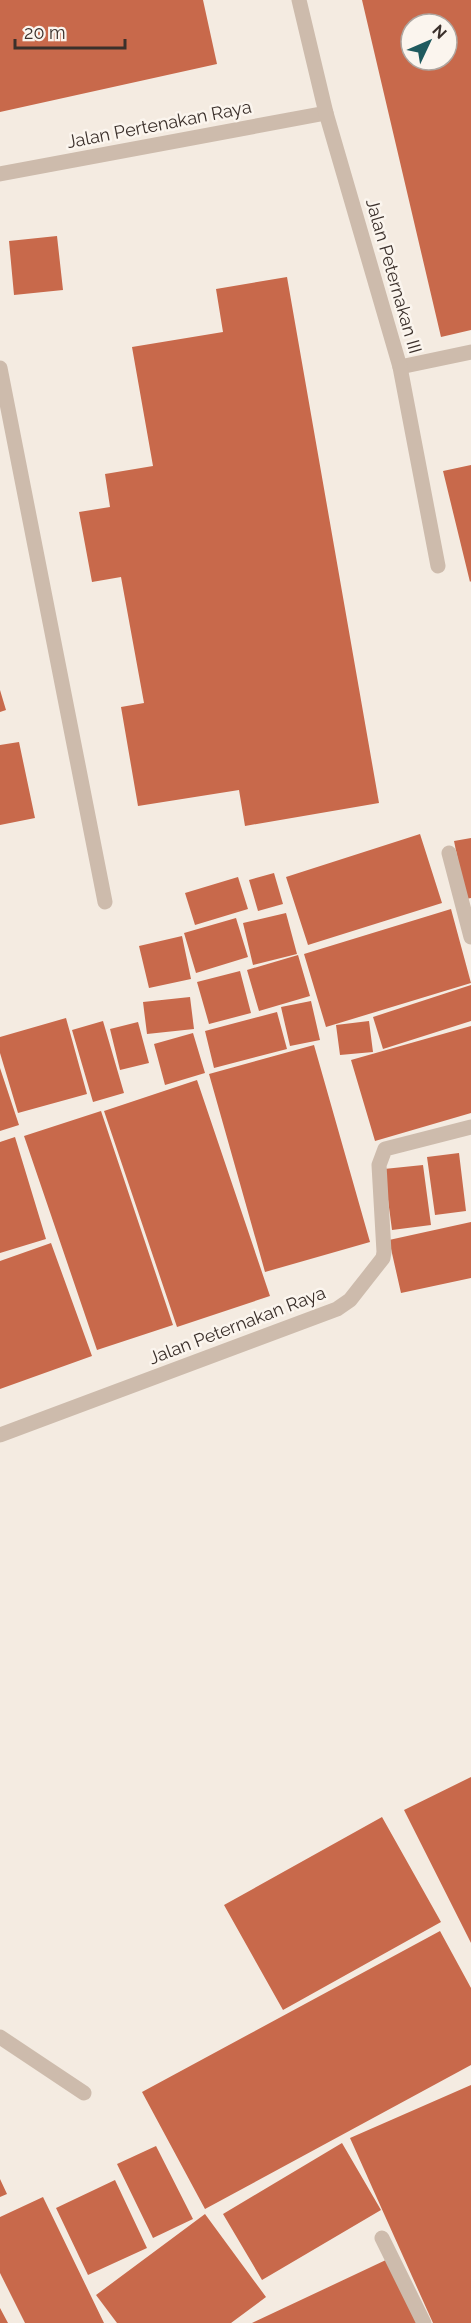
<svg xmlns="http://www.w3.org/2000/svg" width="471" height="2323" viewBox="0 0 471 2323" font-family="Raleway,sans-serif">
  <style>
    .building { fill: #c8694b; fill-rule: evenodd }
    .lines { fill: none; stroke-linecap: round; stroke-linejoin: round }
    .service { stroke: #cdbbac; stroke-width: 15 }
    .minor { stroke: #cdbbac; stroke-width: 15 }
    .labels { text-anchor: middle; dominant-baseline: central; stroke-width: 5; stroke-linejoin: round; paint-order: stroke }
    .street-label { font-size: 18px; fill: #3b302b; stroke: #fbf5ee }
  </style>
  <rect width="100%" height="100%" fill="#f4ebe1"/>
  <path class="building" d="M0,0H203L217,64L0,112Z
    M362,0H471V330L441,337ZM411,24H447V60H411Z
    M57,236L63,290L14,295L9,241Z
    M287,277L379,803L245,826L239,790L138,806L121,707L144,703L121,577L92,582L79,512L110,507L105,474L153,466L132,347L223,332L216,289Z
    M471,465V581L470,582L443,471Z
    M0,690L6,710L0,712Z
    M19,742L35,818L0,825V745Z
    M420,834L442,903L308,945L286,877Z
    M471,838V898L466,899L454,841Z
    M274,873L283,904L258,911L249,880Z
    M238,877L248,909L195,925L185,893Z
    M451,909L471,983L326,1027L304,954Z
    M286,913L297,954L253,965L243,923Z
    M236,918L248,957L196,973L184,933Z
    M182,936L191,979L149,988L139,946Z
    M298,955L310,996L259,1011L247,970Z
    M240,971L251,1013L209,1024L197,982Z
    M471,985V1021L383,1049L373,1017Z
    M190,997L194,1029L147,1034L143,1002Z
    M311,1001L320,1040L290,1046L281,1007Z
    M277,1012L287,1049L214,1068L205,1031Z
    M66,1018L87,1094L18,1113L0,1053V1037Z
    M103,1021L124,1093L93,1102L72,1030Z
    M369,1021L373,1052L340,1055L336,1025Z
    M138,1022L149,1063L120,1070L110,1029Z
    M471,1026V1113L375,1141L351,1060Z
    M193,1033L205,1073L165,1085L154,1044Z
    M314,1045L370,1242L265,1272L209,1074Z
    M0,1068L19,1125L0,1131Z
    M197,1080L270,1296L177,1327L104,1111Z
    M101,1111L173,1325L97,1350L24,1136Z
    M15,1137L46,1239L0,1253V1142Z
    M459,1153L466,1211L435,1215L427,1157Z
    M423,1165L431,1225L392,1230L384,1169Z
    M471,1222V1278L401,1293L389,1240Z
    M51,1243L92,1356L0,1389V1261Z
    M471,1777V1943L404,1810Z
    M382,1817L441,1922L283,2010L224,1905Z
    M440,1931L471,1988V2065L205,2209L142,2092Z
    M471,2085V2323H433L350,2138Z
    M342,2143L381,2210L262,2280L223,2214Z
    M156,2146L193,2219L153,2238L117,2164Z
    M0,2179L7,2194L0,2197Z
    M115,2180L147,2248L88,2275L56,2208Z
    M43,2197L104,2323H25L0,2273V2217Z
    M205,2214L266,2297L231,2323H117L96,2295Z
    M388,2259L418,2323H252Z
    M0,2308L8,2323H0Z"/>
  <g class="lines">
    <path class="service" d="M0,174L326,113
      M400,367L471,352
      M0,368L105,902
      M0,2037L84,2093
      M382,2238L424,2323"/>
    <path class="minor" d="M299,0L326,113L400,367L438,566
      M449,853L471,937
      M0,1435L337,1309L350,1300L383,1258L384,1252L379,1165L385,1149L471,1127"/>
  </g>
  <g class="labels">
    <g class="street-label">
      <text transform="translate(159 124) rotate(-11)">Jalan Pertenakan Raya</text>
      <text transform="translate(394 276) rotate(74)">Jalan Peternakan III</text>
      <text transform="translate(237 1325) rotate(-21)">Jalan Peternakan Raya</text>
    </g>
  </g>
  <g transform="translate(429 42) rotate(46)"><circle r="28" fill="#fbf5ee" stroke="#aea6a0" stroke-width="1.5"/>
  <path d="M0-4.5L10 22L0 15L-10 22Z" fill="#1f5a5e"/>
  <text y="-9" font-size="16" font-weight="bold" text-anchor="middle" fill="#3b302b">N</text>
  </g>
  <path d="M15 39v9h110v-9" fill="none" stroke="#3b302b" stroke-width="3"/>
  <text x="24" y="39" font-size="18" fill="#3b302b" stroke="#fbf5ee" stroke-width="4.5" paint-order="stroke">20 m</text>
</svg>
